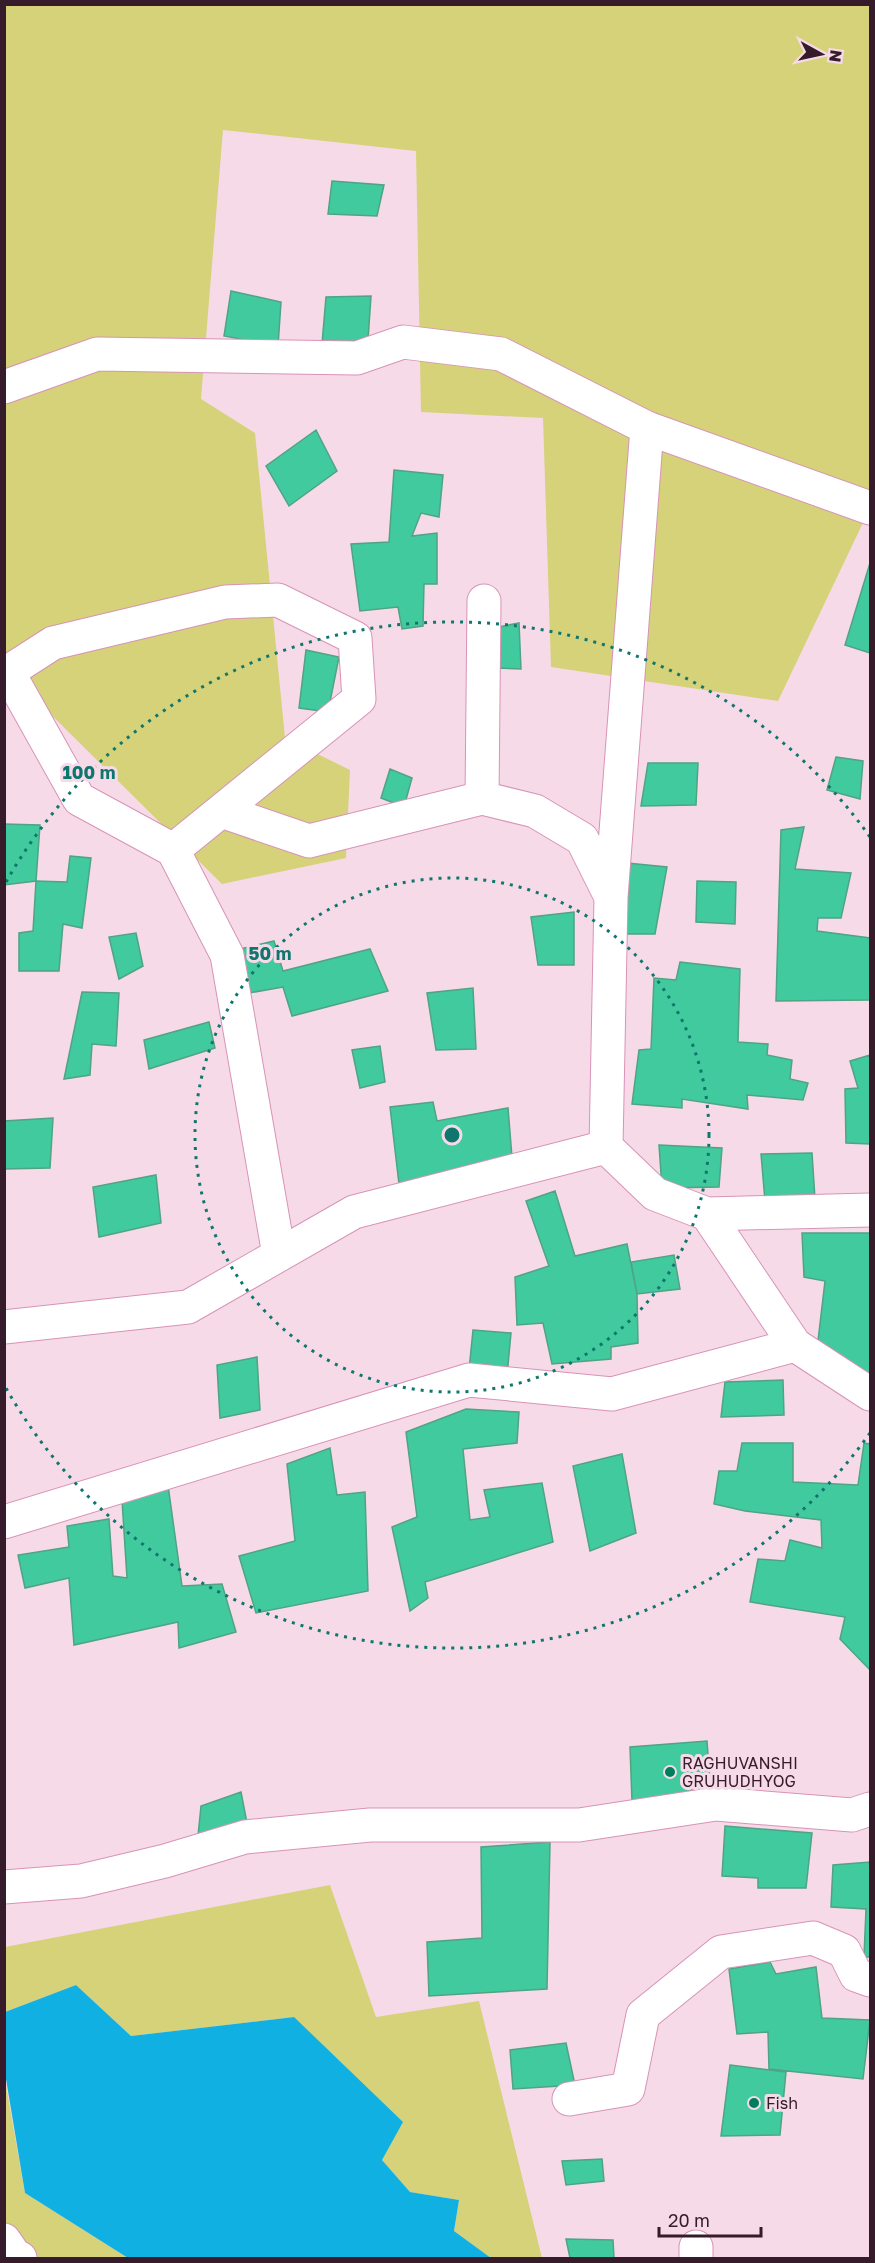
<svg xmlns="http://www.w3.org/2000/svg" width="875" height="2263" viewBox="0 0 875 2263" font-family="'Golos Text',sans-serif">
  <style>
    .green { fill: #d5d279 }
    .water { fill: #10b1e2 }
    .building { fill: #41ca9d; stroke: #50a384; stroke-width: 1.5 }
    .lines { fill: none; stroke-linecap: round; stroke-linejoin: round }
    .minor-casing { stroke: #d893b7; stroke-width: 35 }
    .tertiary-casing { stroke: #d893b7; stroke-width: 35 }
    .minor { stroke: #fff; stroke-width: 33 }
    .tertiary { stroke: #fff; stroke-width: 33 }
    .ring { fill: none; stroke: #0f766e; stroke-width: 3; stroke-dasharray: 3 6 }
    .poi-dot { fill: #007d5d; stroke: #f7dae8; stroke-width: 2 }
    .labels { text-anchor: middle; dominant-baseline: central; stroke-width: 6; stroke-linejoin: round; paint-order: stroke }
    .poi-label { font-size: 16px; fill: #361b2a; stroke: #f7dae8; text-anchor: start }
    .centre { fill: #0f766e; stroke: #f7dae8; stroke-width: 3 }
    .ring-label { font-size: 18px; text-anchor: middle; font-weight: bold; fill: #0f766e; stroke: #f7dae8; stroke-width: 6; stroke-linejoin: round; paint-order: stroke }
  </style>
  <rect width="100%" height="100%" fill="#f7dae8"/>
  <path class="green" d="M4,5H870V508L778,701L551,667L543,418L421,412L416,151L223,130L201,399L255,433L285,738L350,770L346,858L222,884L8,672L4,639Z
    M330,1885L376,2017L479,2001L542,2258H491L454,2231L459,2200L410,2192L382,2160L294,2017L131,2036L76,1985L5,2012V1947Z
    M4,2074L25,2193L128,2258H5Z"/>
  <path class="water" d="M76,1985L131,2036L294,2017L403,2122L382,2160L410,2192L459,2200L454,2231L491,2258H128L25,2193L5,2073V2012Z"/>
  <path class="building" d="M332,181L384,185L377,216L328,214Z
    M231,291L281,302L278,346L224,336Z
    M371,296L368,340L322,344L326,297Z
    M316,430L337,471L289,506L266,466Z
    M394,470L443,475L439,517L421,513L412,536L437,533V584H424L423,626L402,629L398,607L360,611L351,544L389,542Z
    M870,563V653L845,645Z
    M519,623L521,669L495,668L493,628Z
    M306,650L339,657L328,712L299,708Z
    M836,757L863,761L860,799L827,790Z
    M648,763H698L696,805L641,806Z
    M390,769L412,778L404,807L381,798Z
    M4,824L40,825L36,881L4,885Z
    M804,827L795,869L851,873L841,918H818L817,931L870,938V1000L776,1001L781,830Z
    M70,856L91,858L82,928L63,924L59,971H19V933L33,931L36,881L67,882Z
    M627,863L667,867L655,934H622Z
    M697,881L736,882L735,924L696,922Z
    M574,912V965H538L531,917Z
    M136,933L143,966L119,979L109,937Z
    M274,941L283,971L370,949L388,991L292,1016L283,987L249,993L240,949Z
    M680,962L740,969L738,1042L768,1044L767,1055L792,1060L790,1079L808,1083L803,1100L747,1095L748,1109L682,1099V1108L632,1104L639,1050L651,1049L654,978L676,980Z
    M473,988L476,1049L436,1050L427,993Z
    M82,992L119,993L116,1046L92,1044L90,1075L64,1079Z
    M209,1022L215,1048L149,1069L144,1040Z
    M380,1046L385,1082L360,1088L352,1050Z
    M870,1055V1144L846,1143L845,1089L858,1088L850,1061Z
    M433,1102L437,1121L508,1108L512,1157L399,1184L390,1107Z
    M53,1118L50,1168L4,1169V1121Z
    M659,1145L722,1148L719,1187L662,1188Z
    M812,1153L815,1199L765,1201L761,1154Z
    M156,1175L161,1223L99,1237L93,1187Z
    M555,1191L575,1256L627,1244L637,1294L638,1343L611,1347V1359L552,1364L543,1323L517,1325L515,1277L549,1266L526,1201Z
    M802,1233H870V1379L818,1341L825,1281L804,1277Z
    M674,1255L680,1289L637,1294L631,1262Z
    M473,1330L511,1333L507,1376L469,1370Z
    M257,1357L260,1410L220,1418L217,1365Z
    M783,1380L784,1415L721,1417L725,1382Z
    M466,1409L519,1412L517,1443L463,1449L470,1520L490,1517L484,1490L542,1483L553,1542L425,1582L428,1598L410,1611L392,1527L417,1517L406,1432Z
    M742,1443H793V1482L858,1485L864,1443L870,1444V1670L840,1639L845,1617L750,1602L758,1559L785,1561L790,1540L822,1548L821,1520L745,1511L714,1504L719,1471H737Z
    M330,1448L337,1495L365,1492L368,1591L256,1613L239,1556L295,1541L287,1464Z
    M622,1454L636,1533L590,1551L573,1466Z
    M168,1485L182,1586L222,1584L236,1632L179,1648L178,1622L74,1645L69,1578L25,1588L18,1555L69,1547L67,1526L109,1519L113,1576L127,1578L122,1500Z
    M707,1741L711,1796L632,1801L630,1747Z
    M241,1792L247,1823L198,1836L201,1806Z
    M725,1826L812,1833L806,1888H758V1878L722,1876Z
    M550,1842L547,1989L429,1996L427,1942L482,1938L481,1847Z
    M870,1862V1957H864L866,1909L831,1907L833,1865Z
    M770,1962L776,1974L816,1967L822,2018L870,2020L863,2079L769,2069L768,2032L737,2034L729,1969Z
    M566,2043L575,2085L513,2089L510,2050Z
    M730,2065L786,2072L780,2135L721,2136Z
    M602,2159L604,2181L566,2185L562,2161Z
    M566,2239L613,2240L614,2258H570Z"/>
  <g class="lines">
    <g class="minor-casing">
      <path id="minor" d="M484,601L482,798L535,811L582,839L611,897L606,1147
        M4,671L8,672L79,799L173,850L227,955L279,1255
        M8,672L53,643L225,602L278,600L355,638L359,699L173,850
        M221,811L309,841L482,798
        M611,897L647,428
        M707,1214L870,1210
        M4,1327L188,1307L354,1212L606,1147L655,1194L707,1214L795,1345
        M4,1522L469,1380L612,1394L795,1345L870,1394
        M4,1887L81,1881L165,1861L245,1837L370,1825H579L716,1804L852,1815L870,1809
        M569,2099L628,2089L643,2015L721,1952L813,1938L844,1951L856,1975L870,1980
        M4,2240L15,2256L20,2258
        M696,2247V2258"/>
    </g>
    <g class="tertiary-casing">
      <path id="tertiary" d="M4,387L97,354L357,358L403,342L501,354L647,428L870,508"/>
    </g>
    <use href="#minor" class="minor"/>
    <use href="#tertiary" class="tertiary"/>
  </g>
  <g class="ring">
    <circle cx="452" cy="1135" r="257"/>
    <path d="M870 1433A513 513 0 0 1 6 1388M6 882A513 513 0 0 1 870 837"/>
  </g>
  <g class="poi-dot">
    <circle cx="670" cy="1772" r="6"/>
    <circle cx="754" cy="2103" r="6"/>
  </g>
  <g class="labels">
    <g class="poi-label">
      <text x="682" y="1763">RAGHUVANSHI<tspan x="682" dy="18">GRUHUDHYOG</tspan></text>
      <text x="766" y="2103">Fish</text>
    </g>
  </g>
  <circle cx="452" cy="1135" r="9" class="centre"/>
  <g class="ring-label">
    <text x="89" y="779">100 m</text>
    <text x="270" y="960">50 m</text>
  </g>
  <rect width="875" height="2263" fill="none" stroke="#361b2a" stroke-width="12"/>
  <g transform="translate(821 54) rotate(98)" stroke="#f7dae8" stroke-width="4.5" paint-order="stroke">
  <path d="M0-4.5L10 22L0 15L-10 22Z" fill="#361b2a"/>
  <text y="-9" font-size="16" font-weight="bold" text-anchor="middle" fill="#361b2a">N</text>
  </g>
  <path d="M659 2227v9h102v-9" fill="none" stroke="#361b2a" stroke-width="3"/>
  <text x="668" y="2227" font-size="18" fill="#361b2a" stroke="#f7dae8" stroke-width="4.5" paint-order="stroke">20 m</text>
</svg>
